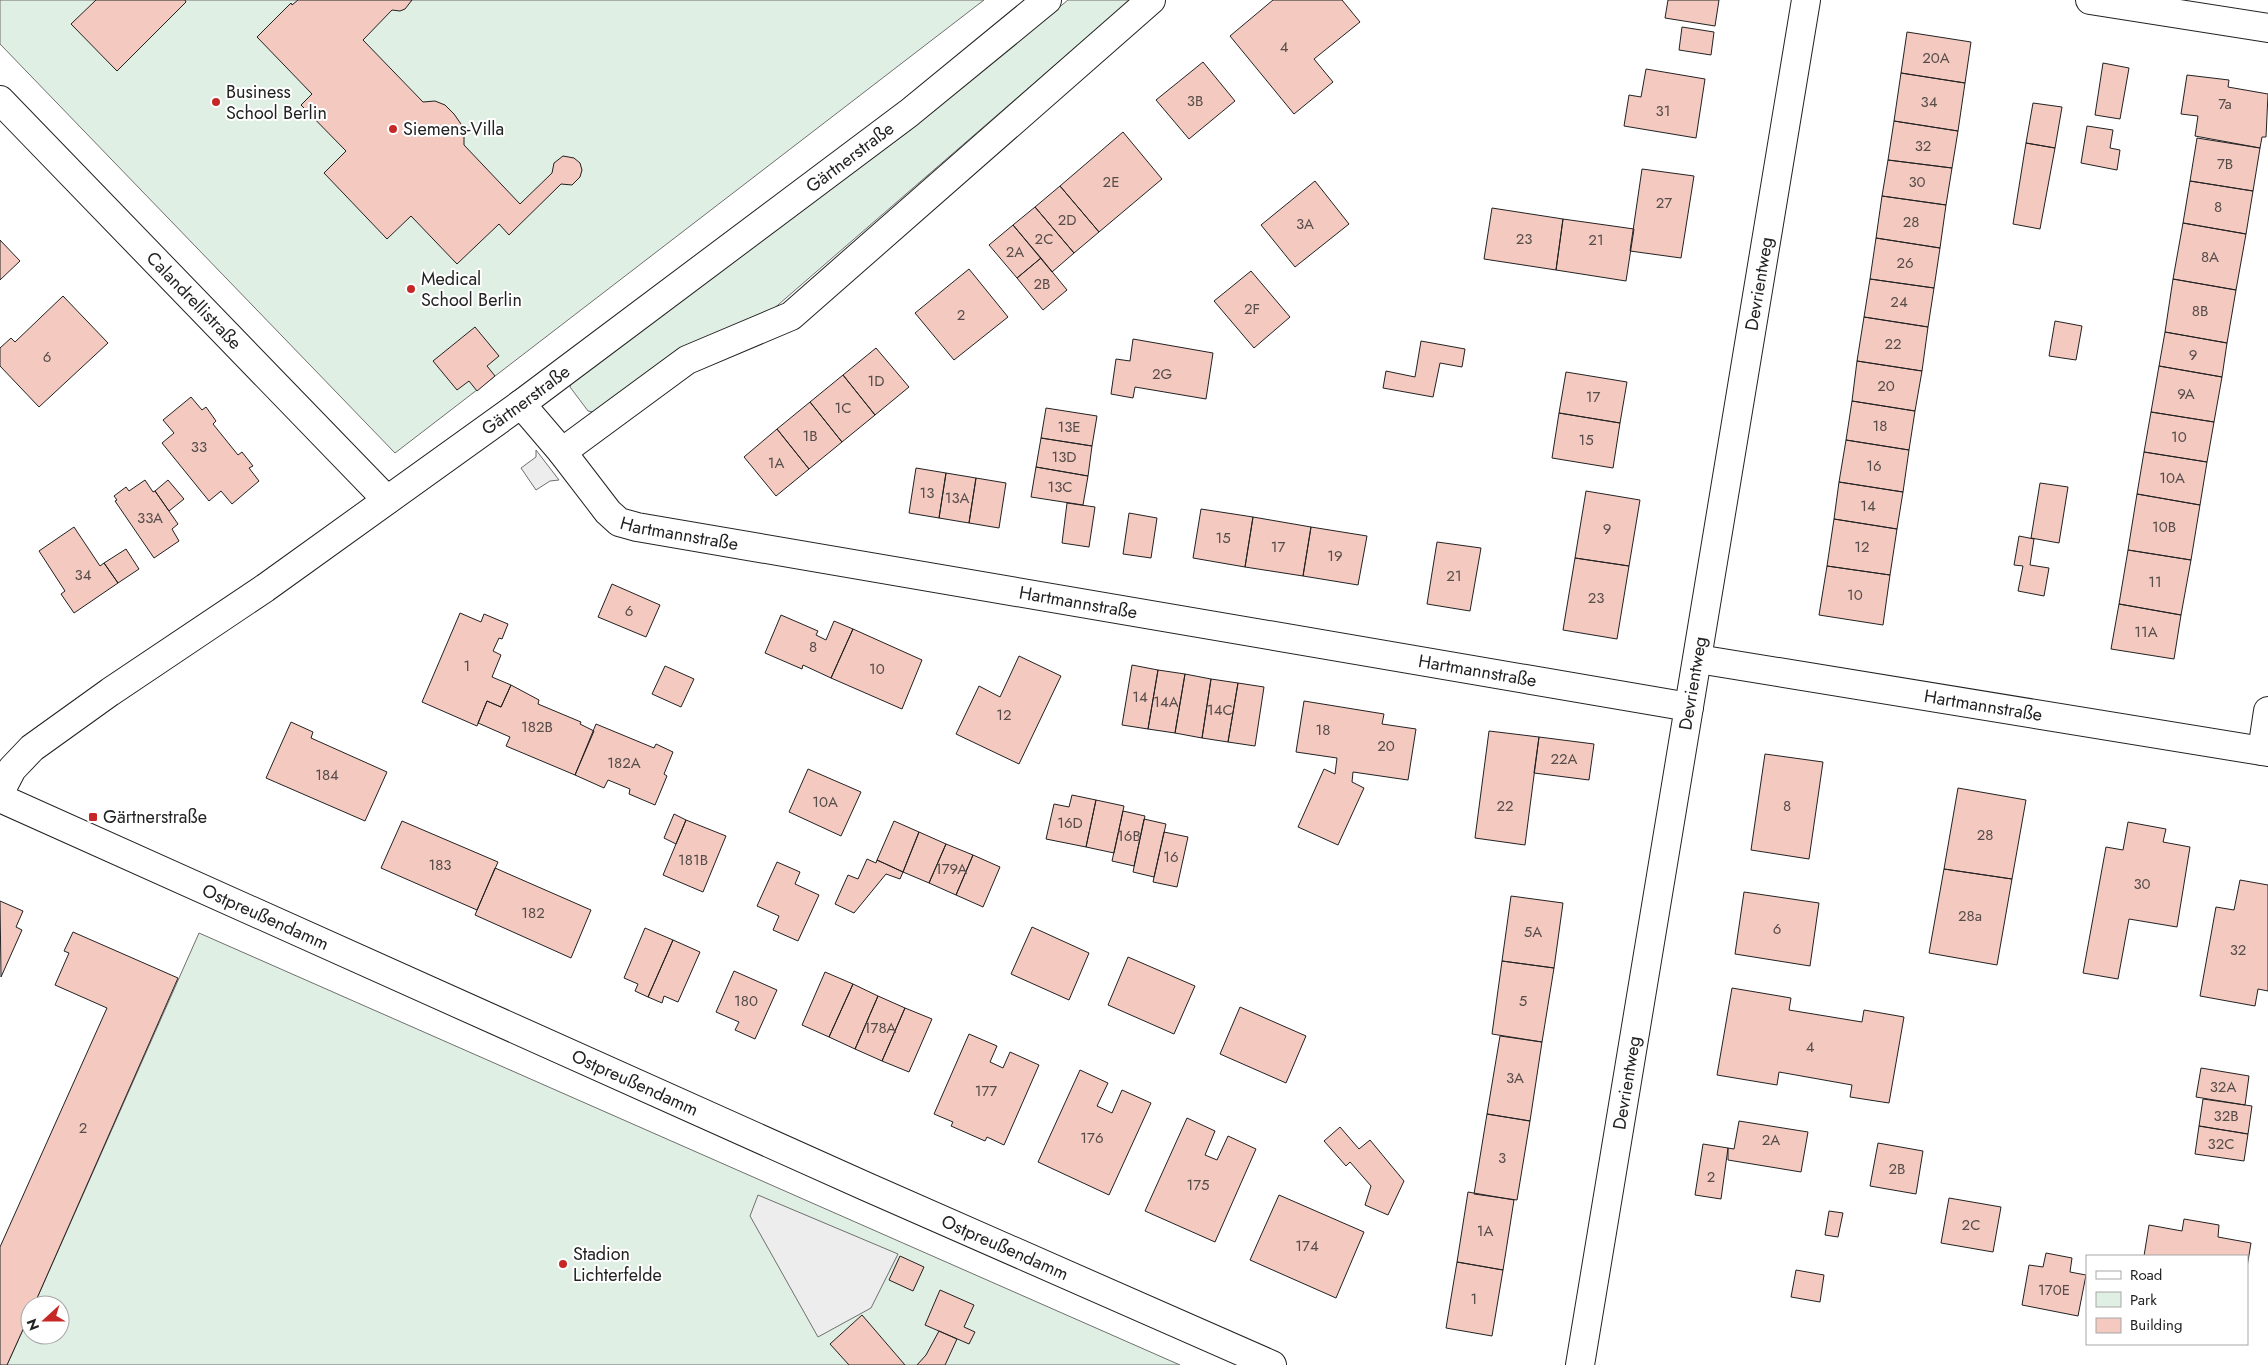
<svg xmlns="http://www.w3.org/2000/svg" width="2268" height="1365" viewBox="0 0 2268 1365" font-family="Jost,sans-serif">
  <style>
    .green { fill: #e0efe3; stroke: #6f6f6f }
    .parking { fill: #ededed; stroke: #6f6f6f }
    .building { fill: #f3c9c0; stroke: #222 }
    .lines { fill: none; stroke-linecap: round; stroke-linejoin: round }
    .minor-casing { stroke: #222; stroke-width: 30 }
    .minor { stroke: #fff; stroke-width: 28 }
    .poi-dot { fill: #c62828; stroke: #fff; stroke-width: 2 }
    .labels { text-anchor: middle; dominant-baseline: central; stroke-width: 4; stroke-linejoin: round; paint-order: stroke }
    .number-label { font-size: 15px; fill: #564c4a }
    .poi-label { font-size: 18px; fill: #222; stroke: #fff; text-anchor: start }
    .street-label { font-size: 18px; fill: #222; stroke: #fff }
  </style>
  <rect width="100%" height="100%" fill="#fff"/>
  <path class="green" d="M0,0H984L395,453L0,44Z
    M1068,0H1130L771,311L673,354L593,412L588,411L570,387L571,382L909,131Z
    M199,933L1180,1365H7L30,1314V1335H60V1305H34Z"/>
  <path class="parking" d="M536,450L559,480L550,481L536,490L521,468L536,457Z
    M758,1195L898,1254L871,1308L818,1337L750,1216Z"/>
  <path class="building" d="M96,0H185L186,2L117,71L71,24Z
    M298,0H412L405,9L400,11L392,10L363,40L423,102L435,101L445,105L454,114L461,124L464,134V145L520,204L552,173L554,163L563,156L574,158L580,163L582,170L580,177L572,185L561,184L509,235L499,224L457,264L411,216L387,239L324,173L346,151L301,105L312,94L257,37L291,3L292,5Z
    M1273,0H1342L1360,22L1314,59L1333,82L1294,114L1230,36Z
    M1668,0H1719L1715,26L1665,18Z
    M1682,27L1714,32L1711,55L1679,50Z
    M1907,32L1971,42L1965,83L1901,73Z
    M1203,62L1235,101L1189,139L1156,100Z
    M2103,63L2129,68L2120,119L2095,115Z
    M1646,69L1705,79L1696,138L1624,126L1629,95L1641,97Z
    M1901,73L1965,83L1958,131L1894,121Z
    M2187,75L2229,80L2228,87L2268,94L2266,137H2262L2260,148L2195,136L2198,116L2181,114Z
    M2033,103L2062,107L2055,148L2026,143Z
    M1894,121L1958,131L1952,168L1888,160Z
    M2087,126L2113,130L2110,148L2120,150L2117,170L2081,163Z
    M1123,132L1162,179L1099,232L1060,186Z
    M2197,138L2260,148L2253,191L2190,181Z
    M2026,143L2055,148L2040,229L2013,224Z
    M1888,160L1952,168L1946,205L1882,196Z
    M1642,169L1694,176L1681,258L1630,251Z
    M1315,181L1349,224L1295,267L1261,225Z
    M2190,181L2253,191L2246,234L2183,223Z
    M1060,186L1099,232L1074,253L1035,207Z
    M1882,196L1946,205L1940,248L1876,238Z
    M1035,207L1074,253L1052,272L1013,225Z
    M1492,208L1563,219L1556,270L1484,259Z
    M1563,219L1634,229L1626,281L1556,270Z
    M2183,223L2246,234L2236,290L2173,279Z
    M1013,225L1041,258L1017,278L989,245Z
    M1876,238L1940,248L1934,288L1870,279Z
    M0,240L20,261L0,280Z
    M1041,258L1067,290L1043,310L1017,278Z
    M969,269L1008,317L954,360L915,313Z
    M1251,271L1290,317L1254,348L1214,301Z
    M1870,279L1934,288L1928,327L1864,317Z
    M2173,279L2236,290L2227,343L2165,332Z
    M63,296L108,343L39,407L0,366V348L11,338L15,342Z
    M1864,317L1928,327L1922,371L1857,361Z
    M2055,321L2082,326L2076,360L2049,356Z
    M475,327L499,356L487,366L495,376L477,391L469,381L457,390L433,361Z
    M2165,332L2227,343L2222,377L2159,366Z
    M1133,339L1213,353L1206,399L1135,387L1133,398L1111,394L1116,359L1130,361Z
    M1421,341L1465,349L1462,367L1440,363L1433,397L1383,388L1386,371L1415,377Z
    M876,348L909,387L875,415L843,375Z
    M1857,361L1922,371L1915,411L1852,401Z
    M2159,366L2222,377L2214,422L2151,412Z
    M1566,372L1627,382L1620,423L1559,413Z
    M843,375L875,415L842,442L810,402Z
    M191,397L202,410L206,407L216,421L213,424L238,455L242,452L253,466L249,468L259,481L232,504L221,491L209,501L162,443L174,433L163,420Z
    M1852,401L1915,411L1909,450L1846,440Z
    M810,402L842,442L809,469L777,429Z
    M1046,408L1097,416L1092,446L1041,438Z
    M2151,412L2214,422L2207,462L2144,452Z
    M1559,413L1620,423L1613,468L1552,458Z
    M777,429L809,469L776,496L744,457Z
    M1041,438L1092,446L1088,476L1036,467Z
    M1846,440L1909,450L1903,492L1839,482Z
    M2144,452L2207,462L2200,505L2137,494Z
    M1036,467L1088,476L1083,505L1031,497Z
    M916,468L946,473L939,518L909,513Z
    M946,473L976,478L969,523L939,518Z
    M976,478L1006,483L999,528L969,523Z
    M145,480L153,492L155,491L178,524L172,529L179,541L154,558L115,501L117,500L114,496L126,487L129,491Z
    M168,480L184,499L169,511L155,491Z
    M1839,482L1903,492L1897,529L1834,519Z
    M2040,483L2068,487L2059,543L2031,538Z
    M1586,491L1640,500L1629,566L1575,558Z
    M2137,494L2200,505L2191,560L2128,550Z
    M1067,503L1095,507L1089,547L1062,543Z
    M1201,509L1253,517L1245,567L1193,558Z
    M1129,513L1157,518L1151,558L1123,554Z
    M1253,517L1311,527L1303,576L1245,567Z
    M1834,519L1897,529L1890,575L1827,566Z
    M74,527L100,566L104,563L118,583L74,613L61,594L65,591L39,551Z
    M1311,527L1367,536L1358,585L1303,576Z
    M2019,536L2034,539L2030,565L2049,568L2044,596L2018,591L2023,566L2014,565Z
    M1437,542L1481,548L1470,611L1427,604Z
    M126,549L139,569L118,583L104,563Z
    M2128,550L2191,560L2181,615L2119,604Z
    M1575,558L1629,566L1617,639L1563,630Z
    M1827,566L1890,575L1883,625L1819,615Z
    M612,584L660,605L646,637L598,617Z
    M2119,604L2181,615L2174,659L2111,649Z
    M460,613L481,622L484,614L508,624L502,639L499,638L493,651L501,655L492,677L511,685L501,707L487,701L477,726L422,702Z
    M781,615L818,631L816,635L826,640L834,621L853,629L831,678L803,665L802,669L765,653Z
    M853,629L922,660L902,709L831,678Z
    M1019,656L1061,676L1019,764L956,734L979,686L1000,697Z
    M1132,665L1158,670L1148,729L1122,725Z
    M665,666L694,679L681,707L652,694Z
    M1158,670L1185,674L1175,733L1148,729Z
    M1185,674L1211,679L1202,738L1175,733Z
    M1211,679L1238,683L1228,742L1202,738Z
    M1238,683L1264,687L1255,746L1228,742Z
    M511,685L539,700L538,704L581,722L580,724L594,731L575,775L506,746L510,737L478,723L487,701L501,707Z
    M1304,701L1384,714L1382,724L1416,729L1408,780L1353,772L1352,782L1364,788L1338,845L1298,827L1324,769L1335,774L1337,758L1296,752Z
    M291,722L313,732L311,738L387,772L365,821L266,778Z
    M596,724L654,748L656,744L673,752L664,774L667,776L655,805L629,794L630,789L608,780L604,788L575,775Z
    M1489,731L1539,737L1525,845L1475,838Z
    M1539,737L1594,744L1589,780L1534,773Z
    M1765,754L1823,762L1809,859L1751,850Z
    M808,769L861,792L841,836L789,812Z
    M1958,788L2026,800L2012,879L1944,869Z
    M1072,795L1096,800L1086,847L1046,839L1054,804L1069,807Z
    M1096,800L1124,806L1114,853L1086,847Z
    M1123,811L1145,816L1134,866L1112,861Z
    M674,814L686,820L676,844L664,838Z
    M1144,819L1166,824L1154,877L1133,872Z
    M686,820L726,836L703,892L663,875Z
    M402,821L498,862L477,910L381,868Z
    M894,821L919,832L903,872L877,860Z
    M2128,822L2166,829L2163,842L2190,847L2177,927L2129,919L2118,979L2083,973L2106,847L2123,850Z
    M919,832L946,844L929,883L903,872Z
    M1164,832L1188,837L1177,887L1153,882Z
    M946,844L973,855L956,895L929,883Z
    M973,855L1000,867L983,907L956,895Z
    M867,859L876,863L877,860L903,872L900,879L886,874L854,913L835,904L848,875L858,879Z
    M777,862L800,872L795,884L819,895L798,941L773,930L779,916L757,906Z
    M495,868L591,910L571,958L475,915Z
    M1944,869L2012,879L1997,965L1929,953Z
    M2240,880L2268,885V991L2258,989L2255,1006L2200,996L2216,907L2234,910Z
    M1744,892L1819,903L1810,966L1735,954Z
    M1511,896L1563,903L1554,968L1502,961Z
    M0,901L23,911L16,927L22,930L1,977Z
    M1032,927L1089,953L1069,1000L1011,974Z
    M645,928L673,940L648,997L635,991L638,984L624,978Z
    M73,932L178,978L34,1305H30V1314L7,1365H0V1247L107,1008L55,985L69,953L64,951Z
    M673,940L700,952L678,1002L664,996L662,1003L648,997Z
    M1128,957L1195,986L1174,1034L1108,1005Z
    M1502,961L1554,968L1542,1042L1492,1034Z
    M734,971L777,990L755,1039L735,1030L739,1022L716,1012Z
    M825,972L853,984L829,1037L802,1025Z
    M853,984L878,996L855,1049L829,1037Z
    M1732,988L1791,998L1789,1010L1862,1022L1864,1010L1904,1017L1889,1103L1850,1097L1852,1085L1779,1072L1777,1085L1717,1075Z
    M878,996L905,1008L882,1061L855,1049Z
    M1240,1007L1306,1036L1286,1083L1220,1054Z
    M905,1008L932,1019L909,1072L882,1061Z
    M969,1034L997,1046L990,1062L1003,1068L1010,1052L1039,1065L1004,1145L987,1137L985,1141L951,1126L953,1122L934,1114Z
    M1500,1036L1542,1042L1530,1121L1487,1114Z
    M2201,1068L2249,1076L2245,1105L2196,1097Z
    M1080,1070L1108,1083L1097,1106L1112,1113L1122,1090L1151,1103L1109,1195L1038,1162Z
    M2203,1099L2252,1106L2248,1134L2199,1126Z
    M1487,1114L1530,1121L1517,1200L1474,1194Z
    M1187,1118L1215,1131L1205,1155L1217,1160L1228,1136L1256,1149L1215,1242L1145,1211Z
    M1739,1121L1808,1132L1801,1172L1728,1160V1148L1734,1149Z
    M2199,1126L2248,1134L2244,1161L2195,1154Z
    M1340,1127L1359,1149L1370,1140L1404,1181L1388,1215L1365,1205L1371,1186L1350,1162L1346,1166L1324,1141Z
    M1878,1143L1923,1151L1916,1194L1870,1186Z
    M1703,1144L1728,1148L1721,1199L1695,1195Z
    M1468,1192L1514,1200L1503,1270L1457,1262Z
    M1279,1195L1364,1232L1336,1298L1250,1260Z
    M1949,1198L2001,1207L1993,1252L1941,1243Z
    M1829,1211L1843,1213L1838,1237L1825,1235Z
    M2184,1219L2219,1225L2218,1237L2251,1243L2247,1267V1256H2144L2149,1225L2182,1231Z
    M2046,1253L2072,1258L2070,1272L2086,1275L2078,1316L2022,1305L2029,1265L2043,1267Z
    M900,1256L924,1267L913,1291L889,1280Z
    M1457,1262L1503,1270L1492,1336L1446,1328Z
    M1796,1270L1824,1275L1820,1302L1791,1297Z
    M940,1290L974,1305L964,1327L975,1332L969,1344L925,1325Z
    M862,1315L905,1365H849L830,1344Z
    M939,1331L957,1339L946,1363L945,1365H917L926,1355Z"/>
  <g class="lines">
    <g class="minor-casing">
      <g id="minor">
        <path d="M2090,0L2268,28"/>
        <path id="s1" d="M0,100L387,500"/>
        <path id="s2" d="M521,404L562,452L608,512L619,522L637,527L1689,707"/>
        <path d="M562,452L687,360L791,316L1151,0"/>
        <path id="s3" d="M1698,659L2268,752"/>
        <path d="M2262,751L2268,711"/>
        <path id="s4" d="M0,792L12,769L32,748L110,692L265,588L521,404L909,113L1047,0"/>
        <path id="s5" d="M0,798L865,1186L1272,1365"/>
        <path id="s6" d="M1580,1365L1806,0"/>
      </g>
    </g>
    <use href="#minor" class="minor"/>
  </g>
  <g class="poi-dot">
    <circle cx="216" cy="102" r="5"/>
    <circle cx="393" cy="129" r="5"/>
    <circle cx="411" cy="289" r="5"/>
    <rect x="88" y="812" width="10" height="10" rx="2.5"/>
    <circle cx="563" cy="1264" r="5"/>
  </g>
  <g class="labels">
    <g class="number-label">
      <text x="1284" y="47">4</text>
      <text x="1936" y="58">20A</text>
      <text x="1195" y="101">3B</text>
      <text x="1929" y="102">34</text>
      <text x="2225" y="104">7a</text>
      <text x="1663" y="111">31</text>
      <text x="1923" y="146">32</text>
      <text x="2225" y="164">7B</text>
      <text x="1111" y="182">2E</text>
      <text x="1917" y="182">30</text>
      <text x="1664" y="203">27</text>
      <text x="2218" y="207">8</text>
      <text x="1067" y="220">2D</text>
      <text x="1911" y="222">28</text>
      <text x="1305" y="224">3A</text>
      <text x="1044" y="239">2C</text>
      <text x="1524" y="239">23</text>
      <text x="1596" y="240">21</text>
      <text x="1015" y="252">2A</text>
      <text x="2210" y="257">8A</text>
      <text x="1905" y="263">26</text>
      <text x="1042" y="284">2B</text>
      <text x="1899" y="302">24</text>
      <text x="1252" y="309">2F</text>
      <text x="2200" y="311">8B</text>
      <text x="961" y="315">2</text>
      <text x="1893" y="344">22</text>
      <text x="2193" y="355">9</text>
      <text x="47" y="357">6</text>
      <text x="1162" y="374">2G</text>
      <text x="876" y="381">1D</text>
      <text x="1886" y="386">20</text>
      <text x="2186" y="394">9A</text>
      <text x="1593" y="397">17</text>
      <text x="843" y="408">1C</text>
      <text x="1880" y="426">18</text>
      <text x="1069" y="427">13E</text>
      <text x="810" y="436">1B</text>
      <text x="2179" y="437">10</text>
      <text x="1586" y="440">15</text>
      <text x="199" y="447">33</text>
      <text x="1064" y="457">13D</text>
      <text x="776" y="463">1A</text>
      <text x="1874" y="466">16</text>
      <text x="2172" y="478">10A</text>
      <text x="1060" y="487">13C</text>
      <text x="927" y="493">13</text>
      <text x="957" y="498">13A</text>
      <text x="1868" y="506">14</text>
      <text x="150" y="518">33A</text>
      <text x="2164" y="527">10B</text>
      <text x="1607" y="529">9</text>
      <text x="1223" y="538">15</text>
      <text x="1278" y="547">17</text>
      <text x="1862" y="547">12</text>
      <text x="1335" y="556">19</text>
      <text x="83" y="575">34</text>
      <text x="1454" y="576">21</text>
      <text x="2155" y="582">11</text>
      <text x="1855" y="595">10</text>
      <text x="1596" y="598">23</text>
      <text x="629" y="611">6</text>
      <text x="2146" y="632">11A</text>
      <text x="813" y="647">8</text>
      <text x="467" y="666">1</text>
      <text x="877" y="669">10</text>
      <text x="1140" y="697">14</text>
      <text x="1166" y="702">14A</text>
      <text x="1220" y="710">14C</text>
      <text x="1004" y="715">12</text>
      <text x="537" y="727">182B</text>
      <text x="1323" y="730">18</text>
      <text x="1386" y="746">20</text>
      <text x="1564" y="759">22A</text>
      <text x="624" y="763">182A</text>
      <text x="327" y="775">184</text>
      <text x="825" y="802">10A</text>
      <text x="1505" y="806">22</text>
      <text x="1787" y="806">8</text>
      <text x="1070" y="823">16D</text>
      <text x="1985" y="835">28</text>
      <text x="1129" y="836">16B</text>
      <text x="1171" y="857">16</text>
      <text x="693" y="860">181B</text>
      <text x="440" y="865">183</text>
      <text x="951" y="869">179A</text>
      <text x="2142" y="884">30</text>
      <text x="533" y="913">182</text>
      <text x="1970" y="916">28a</text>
      <text x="1777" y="929">6</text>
      <text x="1533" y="932">5A</text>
      <text x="2238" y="950">32</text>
      <text x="746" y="1001">180</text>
      <text x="1523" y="1001">5</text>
      <text x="880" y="1028">178A</text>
      <text x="1810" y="1047">4</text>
      <text x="1515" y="1078">3A</text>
      <text x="2223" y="1087">32A</text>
      <text x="986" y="1091">177</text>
      <text x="2226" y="1116">32B</text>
      <text x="83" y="1128">2</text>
      <text x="1092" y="1138">176</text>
      <text x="1771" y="1140">2A</text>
      <text x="2221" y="1144">32C</text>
      <text x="1502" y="1158">3</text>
      <text x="1897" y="1169">2B</text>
      <text x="1711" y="1177">2</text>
      <text x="1198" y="1185">175</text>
      <text x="1971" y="1225">2C</text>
      <text x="1485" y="1231">1A</text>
      <text x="1307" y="1246">174</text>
      <text x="2054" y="1290">170E</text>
      <text x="1474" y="1299">1</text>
    </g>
    <g class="poi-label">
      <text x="226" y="92">Business<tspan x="226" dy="21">School Berlin</tspan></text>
      <text x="403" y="129">Siemens-Villa</text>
      <text x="421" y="279">Medical<tspan x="421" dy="21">School Berlin</tspan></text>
      <text x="103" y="817">Gärtnerstraße</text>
      <text x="573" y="1254">Stadion<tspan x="573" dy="21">Lichterfelde</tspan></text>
    </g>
    <g class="street-label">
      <text stroke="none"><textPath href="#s4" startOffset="1064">Gärtnerstraße</textPath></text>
      <text stroke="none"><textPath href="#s6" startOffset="1096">Devrientweg</textPath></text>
      <text stroke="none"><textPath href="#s1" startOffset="279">Calandrellistraße</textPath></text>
      <text stroke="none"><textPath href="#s4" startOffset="659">Gärtnerstraße</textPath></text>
      <text stroke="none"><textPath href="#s2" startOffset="215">Hartmannstraße</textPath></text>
      <text stroke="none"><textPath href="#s2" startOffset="620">Hartmannstraße</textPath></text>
      <text stroke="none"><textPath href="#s2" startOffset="1025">Hartmannstraße</textPath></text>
      <text stroke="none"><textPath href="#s6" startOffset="691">Devrientweg</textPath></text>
      <text stroke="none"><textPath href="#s3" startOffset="289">Hartmannstraße</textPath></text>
      <text stroke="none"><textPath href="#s5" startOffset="291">Ostpreußendamm</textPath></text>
      <text stroke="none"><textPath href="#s6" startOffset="286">Devrientweg</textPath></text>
      <text stroke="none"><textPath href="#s5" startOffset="696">Ostpreußendamm</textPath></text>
      <text stroke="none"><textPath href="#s5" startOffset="1101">Ostpreußendamm</textPath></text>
    </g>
  </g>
  <rect x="2086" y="1255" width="162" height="90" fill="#ffffff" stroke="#a7a7a7"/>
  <rect x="2096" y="1271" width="25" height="8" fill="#ffffff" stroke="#a7a7a7"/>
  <text x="2130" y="1280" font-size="15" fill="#222222">Road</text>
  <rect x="2096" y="1292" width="25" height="15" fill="#e0efe3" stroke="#a7a7a7"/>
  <text x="2130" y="1305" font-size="15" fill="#222222">Park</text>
  <rect x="2096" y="1318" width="25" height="15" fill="#f3c9c0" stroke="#a7a7a7"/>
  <text x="2130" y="1330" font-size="15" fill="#222222">Building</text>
  <g transform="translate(45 1320) rotate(249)"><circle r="24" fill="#ffffff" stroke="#a7a7a7"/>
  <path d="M0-4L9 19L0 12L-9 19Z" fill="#c62828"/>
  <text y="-8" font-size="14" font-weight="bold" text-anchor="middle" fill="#222222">N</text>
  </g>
</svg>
